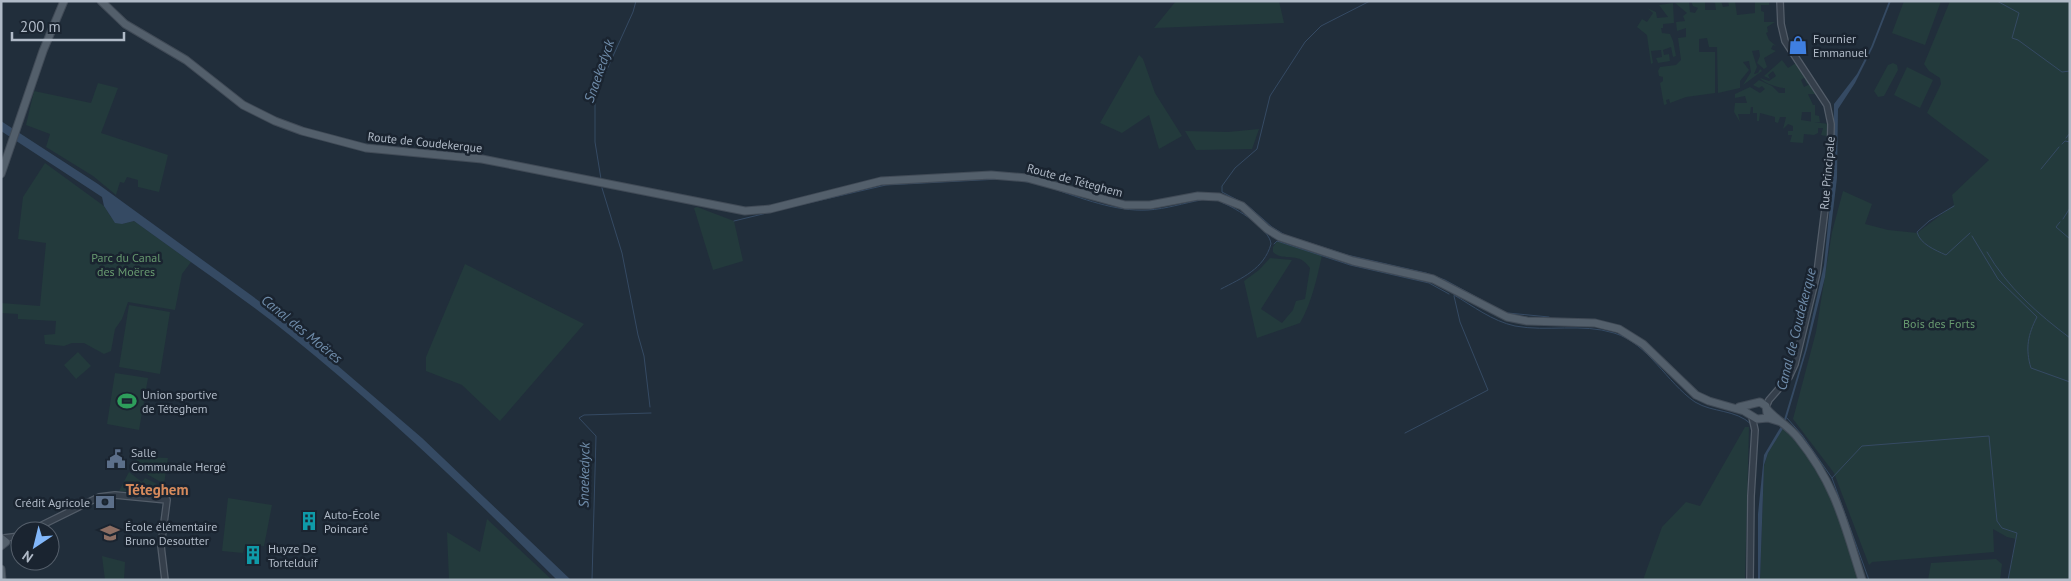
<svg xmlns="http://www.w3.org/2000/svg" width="2071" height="581" viewBox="0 0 2071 581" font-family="'PT Sans',sans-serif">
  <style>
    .green { fill: #233a3c }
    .water { fill: #354a63 }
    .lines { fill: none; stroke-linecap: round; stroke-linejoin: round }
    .stream { stroke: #354a63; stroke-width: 1 }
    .minor-casing { stroke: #535d69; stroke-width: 8 }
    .major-casing { stroke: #414b57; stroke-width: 9 }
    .minor { stroke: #353f4b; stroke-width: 5.5 }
    .major { stroke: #535f6b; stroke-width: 7 }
    .labels { text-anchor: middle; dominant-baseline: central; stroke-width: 5; stroke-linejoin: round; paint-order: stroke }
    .poi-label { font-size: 12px; fill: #b0bac7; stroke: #1a2430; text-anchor: start }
    .street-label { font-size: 12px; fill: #b0bac7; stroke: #1a2430 }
    .park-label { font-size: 12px; fill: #67996f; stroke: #1a2430 }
    .water-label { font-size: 14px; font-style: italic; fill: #708dab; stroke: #1a2430 }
    .quarter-label { font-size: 15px; font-weight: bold; fill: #d68a5c; stroke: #1a2430 }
  </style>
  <rect width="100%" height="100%" fill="#212e3b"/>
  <path class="green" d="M1176,1H1279L1284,23L1154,28Z
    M1689,1L1690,12L1695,13L1698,8L1693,6L1691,1H1705V10H1716L1715,3L1707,1H1721L1723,7L1729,6L1728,1H1735L1737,15L1755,13V2L1750,1H1769V5H1761V11L1764,12V22H1775L1767,27L1768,32L1766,33L1769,40L1776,46L1773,45L1771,49L1776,51L1764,58L1767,67L1764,69L1757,63L1760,56L1759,50L1752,51L1757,67L1754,74L1758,73L1760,69L1762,71L1743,85L1751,72L1749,61L1743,62L1749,70L1740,81V88L1718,93L1717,47H1709L1707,38L1699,39V52H1715V93L1686,97L1670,103L1669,99L1666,100L1667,104L1664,105L1660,83L1663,81V77L1659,76L1658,71L1660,67L1676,65L1681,60L1678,38L1686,37V28L1677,31L1676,22L1685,21L1683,16L1687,13L1675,3Z
    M1904,1H1941L1925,45L1892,33Z
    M1950,1H2070V580H2008L2016,539L2007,537L1993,529L1994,552L1872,562L1869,565L1834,473L1793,419L1816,332L1832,232L1843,191L1872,204L1865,224L1888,230L1917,233L1954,205L1952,195L1989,160L1927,113L1941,84L1940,78L1929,71L1924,64Z
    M1673,3L1674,23L1663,24V28H1661L1662,33L1670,34L1673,41L1676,56L1673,57L1671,47L1663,50L1664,55L1669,54L1670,61L1658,63L1656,58L1662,57L1661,50L1651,51L1653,63L1651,64L1647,35L1637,27L1642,19L1647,22L1653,13L1647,8L1656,12L1657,18L1668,17L1659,5Z
    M1139,55L1143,59L1155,93L1182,136L1159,149L1149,115L1122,133L1100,123Z
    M1782,60L1788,68L1796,63L1809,83L1807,84L1804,78L1801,80L1804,87L1810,84L1817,94H1808L1813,105H1815V115L1819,116L1820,122H1811V112H1802L1801,120L1828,124V134L1826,136L1821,135L1823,128H1818V133L1814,135L1804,134L1803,143L1790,142L1792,135H1788V131H1793V126L1788,124L1783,129L1786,117H1780L1778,123L1775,122V117L1760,113L1759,121H1757V113H1753V107H1751L1750,114H1738L1740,122L1734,112L1735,103H1747L1745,96L1735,98V94L1750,87L1760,93L1765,89L1762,86L1759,88L1753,85L1759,80L1772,86L1779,93H1785V88C1779,88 1765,84 1760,78L1769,81L1776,76L1773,71L1768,75L1770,79L1764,76Z
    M1893,63L1897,65L1898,70L1884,96L1878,97L1874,91L1888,65Z
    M1907,67L1933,80L1920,108L1894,95Z
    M98,83L118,88L101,133L168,155L159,192L138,187V180L127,177L124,183L120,182L116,195L93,176L46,147L50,134L26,125L34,91L91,103Z
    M1259,129L1252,149L1196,150L1185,131L1228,132Z
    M45,163L104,206L111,217L122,224L134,221L191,262L182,274L175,310L128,302L122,319L115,329L111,351L104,354L84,343H72L64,346L45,344L44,335L55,334L56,321L18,319V314L1,313V303L40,306L46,243L18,239L23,197Z
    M697,207L734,221L743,261L713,270L694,208Z
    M1277,241L1322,255C1317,278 1312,302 1300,323L1257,338L1244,281L1259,270L1270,258L1292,260L1261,309L1282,323L1293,310L1296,301L1305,299L1310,268C1298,250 1285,263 1273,252V247Z
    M465,264L584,324L500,421L462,385L426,371V357Z
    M129,305L170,312L160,374L119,367Z
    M78,352L91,366L76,379L64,365Z
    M115,373L148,378L139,430L107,424Z
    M1745,427H1749L1745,580H1643L1662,527L1686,502L1700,506Z
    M1783,428L1802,448L1829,489L1859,580H1760L1764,466L1768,453Z
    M139,457L168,458L164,484L147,474L149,470L134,464Z
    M129,472L142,482L145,478L163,487L160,494L119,491Z
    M228,498L272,505L264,546L245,545L243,553L222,551Z
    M487,519L550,578L551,580H449L447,532L480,552Z
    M102,556L125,562L124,580H105Z
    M1996,559L2002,564L2000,580H1928L1931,563Z"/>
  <path class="water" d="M1889,1H1891L1873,47L1855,83L1838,109L1837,178L1825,277L1807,349L1784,427L1768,453L1764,465L1760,580H1758V514L1764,455L1783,423L1805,350L1824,265L1833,174L1834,104L1857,74L1871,47Z
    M1,121L98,184L281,317L422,438L571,580H557C472,495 386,413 292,337C241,296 187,260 134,221L122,224L115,223L104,206L102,197L1,131Z"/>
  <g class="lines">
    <path class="stream" d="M1370,1L1321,26L1305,42L1270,96L1257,149L1235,168L1222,186V192L1247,205L1272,227L1285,235L1347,255L1426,273L1445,280L1491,305
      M1997,1L2019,13L2012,38L2018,40L2062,72L2070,71
      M2066,138L2070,133
      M2062,144L2065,141L2070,142
      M2041,169L2059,147
      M601,179L595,142V104L599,87L633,12L636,1
      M1022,181L1033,183
      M602,188L622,253L638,335L644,356L650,407
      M1051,188C1081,198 1116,212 1148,210C1166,209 1184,203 1201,200
      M1954,206L1929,221L1917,232C1920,244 1935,250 1946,255L1970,233
      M787,208L886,185L1000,179
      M2063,219L2070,208
      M734,221L771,212
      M2060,222L2056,227L2070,239
      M1972,236L1998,279L2037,317C2028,334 2025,349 2031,368L2070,382
      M1274,244L1277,241L1350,265L1429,283L1449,294
      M1987,252C2007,287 2038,314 2070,338
      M1221,289C1242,278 1264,269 1271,244C1270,229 1236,208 1223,203
      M1454,295C1473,306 1492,321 1515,326C1547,332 1582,323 1614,333C1648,343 1667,383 1695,402C1713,413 1735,409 1751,424
      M1508,313L1549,317
      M1787,418L1802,435L1832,478L1869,580
      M1405,433L1488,390L1460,322L1454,296
      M1832,478L1862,446L1989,436L1997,521L2002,528L2017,533L2008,580
      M592,580L596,436L579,418L584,415L651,413"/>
    <g class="minor-casing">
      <path id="minor" d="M1766,407L1769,400L1789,377L1795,364L1817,273L1830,169L1831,124L1827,105L1785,41L1781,24L1780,1
        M30,531L99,497L115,495L167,500L161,546L165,580
        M4,538L20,536
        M1750,580L1751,496L1755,430L1752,417"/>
    </g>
    <g class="major-casing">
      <path id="major" d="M101,1L125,24L186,60L243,105L275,121L302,131L366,148L482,159L745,211L770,209L881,181L991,175L1027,178L1125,205H1150L1198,196L1219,197L1242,206L1267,229L1280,237L1353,261L1433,279L1507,317L1527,321L1595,323L1619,329L1643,344L1696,395L1709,401L1744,411L1757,419L1768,418L1781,422
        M1,174L43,51L64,1
        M1739,407L1760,402L1766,406L1767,413
        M1767,409C1776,420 1789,426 1798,438C1836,485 1844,523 1862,580
        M1,538L6,542L1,546
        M1,569L2,580"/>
    </g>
    <use href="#minor" class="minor"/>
    <use href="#major" class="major"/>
  </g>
  <defs>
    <g id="shop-bare" transform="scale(1.5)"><path d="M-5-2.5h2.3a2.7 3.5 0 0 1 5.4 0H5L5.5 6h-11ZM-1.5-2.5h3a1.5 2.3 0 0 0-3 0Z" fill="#3f7fe0" stroke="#1a2430" stroke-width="2.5" paint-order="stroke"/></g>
    <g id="stadium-bare" transform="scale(1.5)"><path d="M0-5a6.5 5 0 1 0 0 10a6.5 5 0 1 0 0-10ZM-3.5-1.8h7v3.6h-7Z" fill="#2e9e5b" stroke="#1a2430" stroke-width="2.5" paint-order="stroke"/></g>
    <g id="civic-bare" transform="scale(1.5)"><path d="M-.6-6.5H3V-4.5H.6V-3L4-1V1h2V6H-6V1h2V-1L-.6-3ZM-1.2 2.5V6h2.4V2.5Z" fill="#5c6f8a" stroke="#1a2430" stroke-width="2.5" paint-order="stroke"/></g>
    <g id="bank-bare" transform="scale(1.5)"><path d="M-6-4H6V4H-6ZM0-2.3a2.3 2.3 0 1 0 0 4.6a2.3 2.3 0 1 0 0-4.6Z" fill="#5c6f8a" stroke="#1a2430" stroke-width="2.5" paint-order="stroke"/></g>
    <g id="building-bare" transform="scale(1.5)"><path d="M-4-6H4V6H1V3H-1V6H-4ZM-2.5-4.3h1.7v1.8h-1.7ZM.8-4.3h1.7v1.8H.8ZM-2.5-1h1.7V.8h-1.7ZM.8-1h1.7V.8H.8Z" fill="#0f9aa8" stroke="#1a2430" stroke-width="2.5" paint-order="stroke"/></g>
    <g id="school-bare" transform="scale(1.5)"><path d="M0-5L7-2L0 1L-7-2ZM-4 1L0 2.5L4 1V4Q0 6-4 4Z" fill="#8d6e63" stroke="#1a2430" stroke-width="2.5" paint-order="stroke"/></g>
  </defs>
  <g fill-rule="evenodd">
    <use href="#shop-bare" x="1798" y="45"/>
    <use href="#stadium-bare" x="127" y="401"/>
    <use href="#civic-bare" x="116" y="459"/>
    <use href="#bank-bare" x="105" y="502"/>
    <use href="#building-bare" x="309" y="521"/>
    <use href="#school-bare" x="110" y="533"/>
    <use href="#building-bare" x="253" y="555"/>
  </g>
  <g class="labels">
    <g class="poi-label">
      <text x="1813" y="38">Fournier<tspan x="1813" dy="14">Emmanuel</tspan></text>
      <text x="142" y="394">Union sportive<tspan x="142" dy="14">de Téteghem</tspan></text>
      <text x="131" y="452">Salle<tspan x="131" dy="14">Communale Hergé</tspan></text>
      <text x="90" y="502" text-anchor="end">Crédit Agricole</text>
      <text x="324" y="514">Auto-École<tspan x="324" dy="14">Poincaré</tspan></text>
      <text x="125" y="526">École élémentaire<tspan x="125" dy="14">Bruno Desoutter</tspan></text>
      <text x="268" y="548">Huyze De<tspan x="268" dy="14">Tortelduif</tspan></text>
    </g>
    <g class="street-label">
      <text transform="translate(425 142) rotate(6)">Route de Coudekerque</text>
      <text transform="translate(1827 173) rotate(-85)">Rue Principale</text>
      <text transform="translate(1075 180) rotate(15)">Route de Téteghem</text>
    </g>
    <g class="park-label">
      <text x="126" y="257">Parc du Canal<tspan x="126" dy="14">des Moëres</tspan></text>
      <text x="1939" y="323">Bois des Forts</text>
    </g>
    <g class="water-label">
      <text transform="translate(599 71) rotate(-71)">Snaekedyck</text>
      <text transform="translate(302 329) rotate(39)">Canal des Moëres</text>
      <text transform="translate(1796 329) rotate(-76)">Canal de Coudekerque</text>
      <text transform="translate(584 475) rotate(-89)">Snaekedyck</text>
    </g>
    <g class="quarter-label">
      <text x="157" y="489">Téteghem</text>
    </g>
  </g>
  <rect width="2071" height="581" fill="none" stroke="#b0bac7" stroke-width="5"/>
  <g transform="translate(35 546) rotate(215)"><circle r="24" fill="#1a2430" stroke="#56606c"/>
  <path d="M0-4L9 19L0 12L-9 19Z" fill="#82b7fa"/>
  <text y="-8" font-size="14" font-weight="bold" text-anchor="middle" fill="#b0bac7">N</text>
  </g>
  <path d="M12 32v8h112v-8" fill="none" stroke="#b0bac7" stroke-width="2.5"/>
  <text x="20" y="32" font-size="15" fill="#b0bac7" stroke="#1a2430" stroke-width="4" paint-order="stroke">200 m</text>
</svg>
